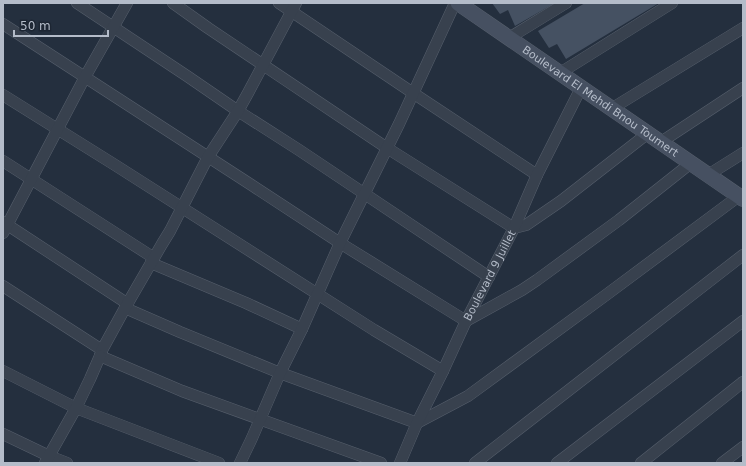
<svg xmlns="http://www.w3.org/2000/svg" width="746" height="466" viewBox="0 0 746 466" font-family="'DejaVu Sans',sans-serif">
  <style>
    .building { fill: #455162 }
    .lines { fill: none; stroke-linecap: round; stroke-linejoin: round }
    .minor-casing { stroke: #565f6c; stroke-width: 12 }
    .secondary-casing { stroke: #565f6c; stroke-width: 16 }
    .minor { stroke: #38414e; stroke-width: 11 }
    .secondary { stroke: #465061; stroke-width: 15 }
    .labels { text-anchor: middle; dominant-baseline: central; stroke-width: 3; stroke-linejoin: round; paint-order: stroke }
    .street-label { font-size: 11px; fill: #b4bcc9; stroke: #1d2633 }
  </style>
  <rect width="100%" height="100%" fill="#242f3e"/>
  <path class="building" d="M492,3H555L515,26L508,10L500,14Z
    M585,3H659L566,59L557,44L549,48L538,31Z"/>
  <g class="lines">
    <g class="minor-casing">
      <g id="minor">
        <path d="M77,3L187,76L238,111L299,150L489,277"/>
        <path d="M173,3L208,28L387,148L514,228L526,225L561,201L647,134"/>
        <path d="M279,3L413,93L537,175"/>
        <path d="M3,24L253,186L340,243L466,321L522,290L537,280L619,220L691,163"/>
        <path d="M509,38L566,3"/>
        <path d="M560,73L672,3"/>
        <path d="M3,95L115,165L374,330L443,371"/>
        <path d="M611,109L743,28"/>
        <path d="M661,142L743,88"/>
        <path d="M3,161L154,258"/>
        <path d="M708,175L743,153"/>
        <path d="M3,222L128,304"/>
        <path d="M3,233L85,77L127,3"/>
        <path d="M151,263L246,303L302,329"/>
        <path d="M3,286L102,350L100,356L182,391L381,463"/>
        <path d="M125,308L180,332L280,373L417,423L468,396L606,295L739,196"/>
        <path d="M102,350L125,308L162,244L170,231L208,157L238,111L248,93L296,3"/>
        <path d="M3,371L76,408L219,463"/>
        <path d="M3,434L49,456L67,463"/>
        <path d="M45,463L76,408L90,379L100,356"/>
        <path d="M240,463L252,438L280,373L302,329L340,243L399,124L455,3"/>
        <path id="s1" d="M400,463L417,423L443,371L466,321L514,228L537,175L581,88"/>
        <path d="M475,463L743,255"/>
        <path d="M557,463L743,321"/>
        <path d="M641,463L743,382"/>
        <path d="M722,463L743,447"/>
      </g>
    </g>
    <g class="secondary-casing">
      <g id="secondary">
        <path id="s2" d="M458,3L743,199"/>
      </g>
    </g>
    <use href="#minor" class="minor"/>
    <use href="#secondary" class="secondary"/>
  </g>
  <g class="labels">
    <g class="street-label">
      <text stroke="none"><textPath href="#s2" startOffset="173">Boulevard El Mehdi Bnou Toumert</textPath></text>
      <text stroke="none"><textPath href="#s1" startOffset="208">Boulevard 9 Juillet</textPath></text>
    </g>
  </g>
  <rect width="746" height="466" fill="none" stroke="#b4bcc9" stroke-width="8"/>
  <path d="M14 30v6h94v-6" fill="none" stroke="#b4bcc9" stroke-width="2"/>
  <text x="20" y="30" font-size="12" fill="#b4bcc9" stroke="#1d2633" stroke-width="3" paint-order="stroke">50 m</text>
</svg>
